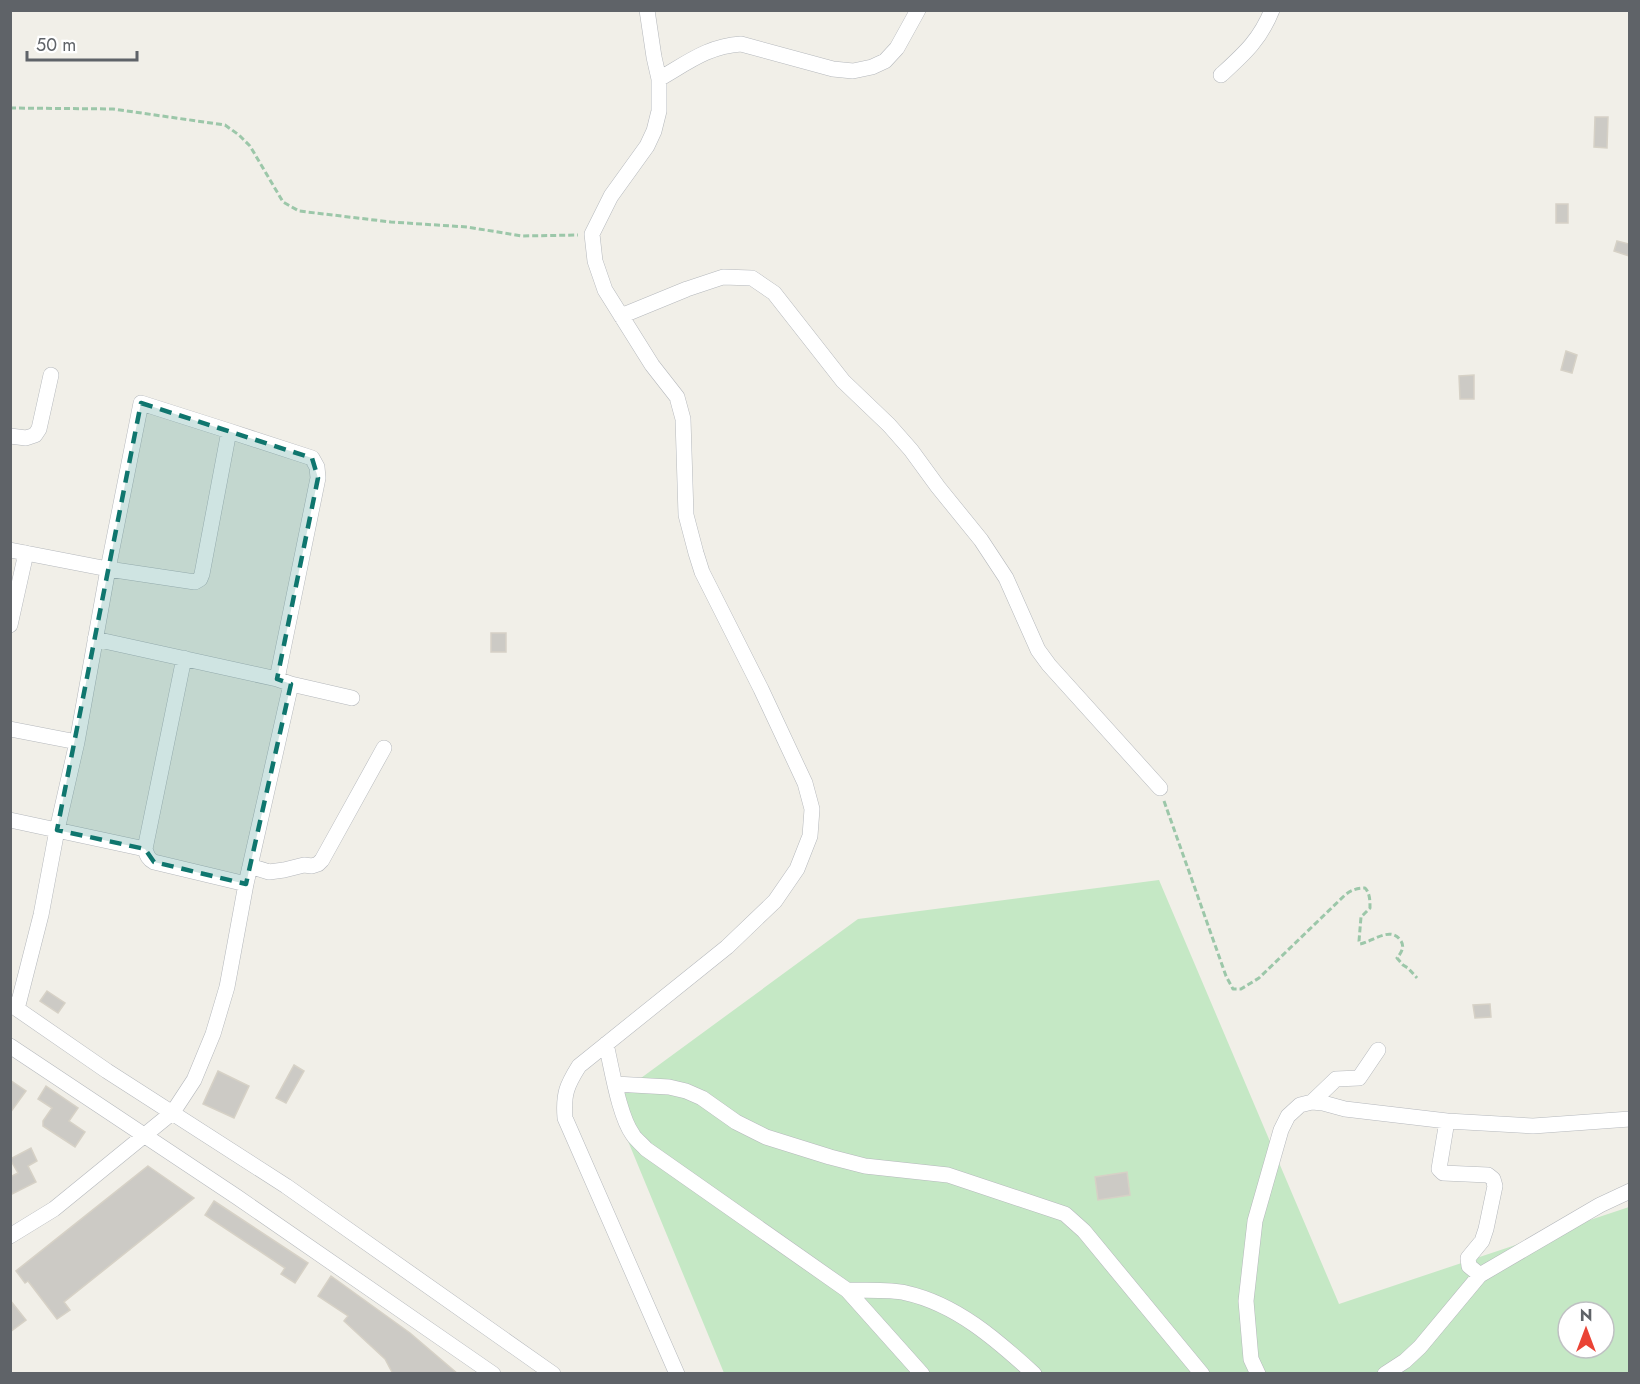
<svg xmlns="http://www.w3.org/2000/svg" width="1640" height="1384" viewBox="0 0 1640 1384" font-family="Jost,sans-serif">
  <style>
    .green { fill: #c5e8c5; fill-rule: evenodd }
    .building { fill: #cccac5; stroke: #d6d1c6; stroke-width: 1.5 }
    .lines { fill: none; stroke-linecap: round; stroke-linejoin: round }
    .street-casing { stroke: #b5b8bc; stroke-width: 16 }
    .path { stroke: #9cc7a9; stroke-width: 3; stroke-dasharray: 6 3; stroke-linecap: butt }
    .street { stroke: #fff; stroke-width: 15 }
    .marked { fill: #0f766e; fill-opacity: 0.2; stroke: #0f766e; stroke-width: 4.5; stroke-dasharray: 12 8; stroke-linejoin: round }
  </style>
  <rect width="100%" height="100%" fill="#f1efe8"/>
  <path class="green" d="M1159,880L1339,1304L1629,1207V1373H724L611,1100L858,919ZM1568,1312H1604V1348H1568Z"/>
  <path class="building" d="M1595,117H1608L1607,148L1594,147Z
    M1556,204H1568V223H1556Z
    M1617,241L1629,244V256L1614,251Z
    M1566,351L1577,355L1572,373L1561,370Z
    M1474,375V399H1460L1459,376Z
    M491,633H506V652H491Z
    M47,991L65,1003L58,1013L40,1001Z
    M1490,1004L1491,1017L1475,1018L1473,1005Z
    M294,1065L304,1071L286,1103L276,1098Z
    M218,1071L249,1086L234,1118L203,1104Z
    M10,1080L26,1091L10,1113Z
    M46,1086L78,1108L69,1121L85,1132L75,1147L43,1126V1121L52,1108L38,1099Z
    M31,1148L37,1161L28,1166L36,1182L10,1195V1177L18,1173L10,1159Z
    M148,1166L194,1198L64,1302L70,1310L57,1319L28,1281L25,1283L16,1271Z
    M1127,1172L1130,1195L1098,1200L1095,1177Z
    M214,1201L308,1263L295,1283L281,1274L285,1268L205,1215Z
    M331,1276L410,1333L458,1374H393L385,1359L344,1321L348,1316L318,1296Z
    M10,1300L26,1320L10,1332Z"/>
  <g class="lines">
    <g class="street-casing">
      <path id="street" d="M647,10L654,57L659,79V111L654,131L647,146L611,196L592,234L595,261L605,290L652,365L677,397L683,419L686,515L696,553L702,572L761,689L805,783L812,809L810,836L797,869L775,901L727,947L579,1066C567,1085 563,1094 565,1118L677,1374
        M1221,75C1244,54 1260,40 1272,10
        M659,79C687,63 708,46 741,44L833,69L853,71L872,67L885,61L897,48L918,10
        M621,316L687,289L723,277L752,278L774,293L843,381L889,425L911,450L938,487L981,540L1006,578L1038,650L1049,665L1160,788
        M141,403L229,431L202,574L200,579L195,582L108,569Z
        M229,431L312,458L317,467L318,478L277,679
        M10,436L26,438L35,435L39,429L51,375
        M10,550L108,569L77,742L57,830L41,915L17,1009
        M10,625L26,553
        M95,639L277,679L291,684L352,698
        M184,658L145,849C147,855 148,859 154,862L246,884
        M10,729L77,742
        M10,820L145,849
        M250,866L269,872L284,870L304,865L312,866L318,864L322,860L384,748
        M10,1004L107,1071L286,1186L553,1374
        M606,1044C612,1069 619,1116 633,1135C636,1140 642,1144 646,1149L847,1290L922,1374
        M10,1046L237,1197L493,1374
        M615,1084L669,1087L686,1091L702,1098L736,1122L766,1137L830,1157L865,1166L948,1175L1065,1214L1084,1231L1202,1374
        M1312,1102L1336,1079L1359,1078L1378,1050
        M1447,1121L1439,1169L1443,1173L1488,1175L1493,1179L1495,1186L1486,1229L1482,1241L1468,1258L1469,1266L1480,1275
        M10,1236L54,1209L173,1112L194,1080L213,1034L227,987L246,884L291,684
        M847,1290C864,1291 890,1289 906,1293C956,1304 997,1340 1034,1374
        M1258,1374L1251,1359L1246,1301L1255,1221L1281,1130L1288,1116L1300,1105L1312,1102L1323,1103L1345,1109L1447,1121L1533,1126L1630,1119
        M1385,1374L1405,1361L1420,1347L1480,1275L1600,1205L1630,1191"/>
    </g>
    <path class="path" d="M10,108L113,109L225,125L239,135L250,146L283,202L299,211L391,222L467,227L522,236L578,235
      M1164,801L1226,976L1233,989H1241L1259,978L1345,895C1351,890 1357,888 1365,888C1370,893 1370,901 1370,908L1361,917L1359,941L1360,944C1372,942 1391,925 1401,941C1405,947 1401,953 1397,958L1403,965L1408,968L1417,978"/>
    <use href="#street" class="street"/>
  </g>
  <path class="marked" d="M141,403L312,458L318,478L277,679L291,684L246,884L154,862L145,849L57,830Z"/>
  <rect width="1640" height="1384" fill="none" stroke="#5f6368" stroke-width="24"/>
  <g transform="translate(1586 1330)"><circle r="28" fill="#ffffff" stroke="#bfc1c3" stroke-width="1.5"/>
  <path d="M0-4.5L10 22L0 15L-10 22Z" fill="#ea4335"/>
  <text y="-9" font-size="16" font-weight="bold" text-anchor="middle" fill="#5f6368">N</text>
  </g>
  <path d="M27 51v9h110v-9" fill="none" stroke="#5f6368" stroke-width="3"/>
  <text x="36" y="51" font-size="18" fill="#5f6368" stroke="#ffffff" stroke-width="4.5" paint-order="stroke">50 m</text>
</svg>
